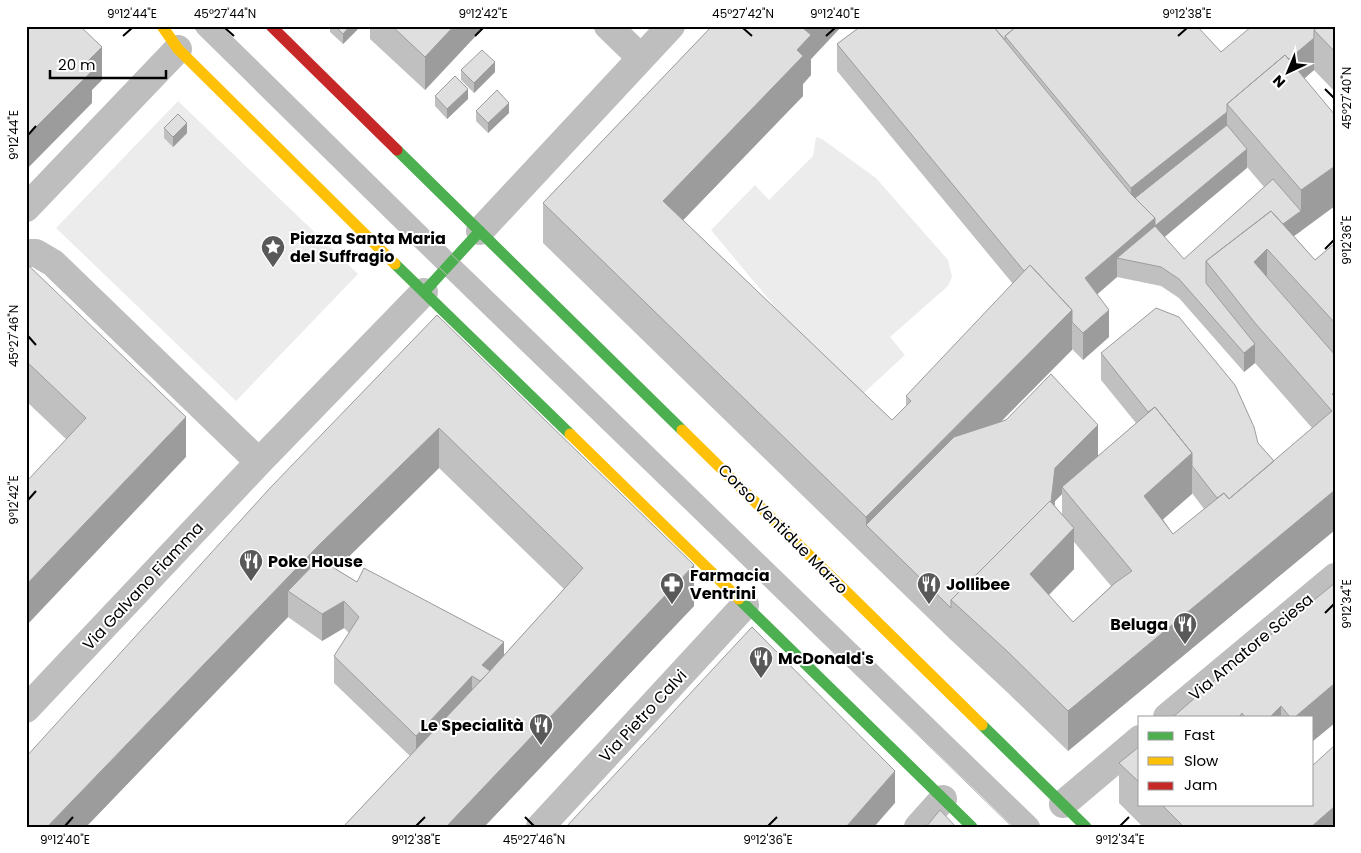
<svg xmlns="http://www.w3.org/2000/svg" width="1361" height="853" viewBox="0 0 1361 853" font-family="Poppins,sans-serif">
  <style>
    .green { fill: #ececec }
    .lines { fill: none; stroke-linecap: round; stroke-linejoin: round }
    .lane { stroke: #bebebe; stroke-width: 22 }
    .street { stroke: #bebebe; stroke-width: 28 }
    .fast { stroke: #4caf50; stroke-width: 11 }
    .slow { stroke: #ffc107; stroke-width: 11 }
    .jam { stroke: #c62828; stroke-width: 11 }
    .tram { stroke: #bebebe; stroke-width: 1 }
    .wall { fill: #c0c0c0; fill-rule: evenodd }
    .shaded-wall { fill: #9c9c9c }
    .building { fill: #dfdfdf; stroke: #9c9c9c }
    .ticks { fill: none; stroke: #000; stroke-width: 2 }
    .labels { text-anchor: middle; dominant-baseline: central; stroke-width: 4; stroke-linejoin: round; paint-order: stroke }
    .poi-label { font-size: 16px; font-weight: bold; fill: #000; stroke: #fff; text-anchor: start }
    .street-label { font-size: 16px; fill: #000; stroke: #fff }
    .neatline { fill: none; stroke: #000; stroke-width: 2 }
    .ticks-label { font-size: 12px; text-anchor: middle; fill: #000 }
  </style>
  <rect width="100%" height="100%" fill="#fff"/>
  <path class="green" d="M178,101L358,274L236,401L56,228Z
    M816,137L822,139L876,178L948,260L952,277L948,286L890,337L905,355L854,402L711,230L755,185L769,200L813,156Z"/>
  <g class="lines">
    <path class="lane" d="M206,26L449,265L1029,827"/>
    <path class="street" d="M608,26L641,58
      M26,208L178,49
      M480,231L671,26
      M26,253H36L53,263L259,462
      M26,709L259,462L424,292
      M1167,717L1335,577
      M1063,804L1140,739
      M540,827L745,605
      M918,827L943,799"/>
    <path class="fast" d="M397,150L682,430
      M395,264L570,434
      M424,292L480,231
      M739,599L972,827
      M982,725L1086,827"/>
    <path class="slow" d="M162,26L178,49L395,264
      M682,430L982,725
      M570,434L739,599"/>
    <path class="jam" d="M271,26L397,150"/>
    <path class="tram" d="M192,26L1012,827
      M217,26L1040,827"/>
  </g>
  <path class="wall" d="M330,26H361L343,44L330,32Z
    M370,26H485L425,90L370,39Z
    M712,26H842L811,59V75L803,84V96L683,220L892,420L906,406V396L1013,284L837,71V44L861,26L1221,52L1335,26V92L1314,70L1305,78L1301,231L1294,236L1315,260L1335,243V530L1068,751L1007,692L951,640L543,243V203ZM1247,167L1264,187L1184,259L1164,237ZM1117,277L1161,286L1179,298L1244,372L1255,363L1312,428L1274,461L1258,443L1101,353V380L1136,423L1098,456L1001,422L1072,349L1083,360L1109,337L1097,294ZM1192,493L1204,509L1173,534L1163,519ZM1062,494V514L1055,506V501ZM1074,542L1111,586L1073,622L1049,595L1074,569Z
    M461,70L495,72L474,93L461,80Z
    M435,96L468,99L447,119L435,106Z
    M476,111L509,113L488,133L476,121Z
    M164,128L187,133L173,147L164,138Z
    M26,263L186,457L66,439L26,401Z
    M437,315L694,606L484,827H343L410,756L334,683V656L349,633L344,628L322,641L288,617L86,827ZM439,468L564,589L504,655L357,582L336,569Z
    M1335,583L1312,717H1173Z
    M1140,746V804H1312L1335,827H1143L1119,803V763Z"/>
  <path class="shaded-wall" d="M350,26H361L343,44V34Z
    M454,26H485L425,90V57Z
    M805,26H842L811,59V75L803,84V96L663,241V201L797,50L803,28Z
    M1314,38V70L1247,127L1231,108Z
    M102,47V80L92,90V103L26,170V137L85,64Z
    M495,62V72L474,93V83Z
    M468,89V99L447,119V109Z
    M509,103V113L488,133V123Z
    M1227,112V144L1131,202V188Z
    M187,123V133L173,147V137Z
    M1247,149V168L1155,245L1117,258V277L1085,305V278L1155,218Z
    M1335,166V206L1301,231V190Z
    M1301,211V231L1270,253L1267,249V290L1226,286L1271,232Z
    M1072,310V350L882,541L866,525V517Z
    M1109,310V337L1083,360V333Z
    M1255,344V363L1244,372V353Z
    M186,417V457L26,626V585Z
    M1098,425V457L1062,487V494L1055,501L1050,541L972,619L1055,468Z
    M439,428V468L319,586L288,591V617L86,827H47L319,545Z
    M1192,453V494L1144,536V496Z
    M1335,490V530L1068,751V711Z
    M1074,528V569L1030,614V574Z
    M694,565V606L484,827H446Z
    M344,601V628L322,641V614Z
    M504,642V669L488,686L482,665Z
    M472,676V703L416,762V736Z
    M1335,683V723L1312,742V717H1295Z
    M1281,706V717H1270Z
    M895,771V803L874,827H846Z
    M1335,806V827H1311Z"/>
  <path class="building" d="M26,26H80L102,47L85,64L92,71L26,137Z
    M335,26H350L343,34Z
    M392,26H454L425,57Z
    M712,26H805L803,28L811,35L797,50L803,56L663,201L892,420L911,401L906,396L1030,265L1072,310L866,517L543,203Z
    M861,26H993L1131,194L1155,218L1085,278L1109,310L1083,333L1072,322V310L1030,265L1024,271L837,44Z
    M993,26H1017L1005,36V40Z
    M1017,26H1197L1221,52L1252,26H1319L1314,30V38L1289,59L1285,55L1227,104V112L1131,188L1005,36Z
    M1319,26H1335V52L1314,30Z
    M482,50L495,62L474,83L461,70Z
    M1285,55L1335,115V166L1301,190L1227,104Z
    M455,76L468,89L447,109L435,96Z
    M497,90L509,103L488,123L476,111Z
    M178,114L187,123L173,137L164,128Z
    M1227,125L1247,149L1155,226V218L1135,198Z
    M1273,179L1301,211L1283,224L1271,211L1206,261V283L1255,344L1244,353L1179,279L1161,267L1117,258L1155,226L1184,259Z
    M1271,211L1315,260L1335,243V323L1267,249L1254,262L1335,355V392L1332,394L1335,397V490L1068,711L1007,651L951,600L1050,501L1074,528L1030,574L1073,622L1115,583L1132,571L1062,487L1155,407L1192,453L1144,496L1173,534L1224,493L1229,499L1332,411L1255,323L1206,261Z
    M26,263L186,417L26,585V482L86,418L26,361Z
    M1156,308L1179,317L1235,385L1254,427L1258,443L1274,461L1229,499L1224,493L1217,498L1192,466V453L1155,407L1148,412L1101,353Z
    M437,315L694,565L446,827H343L488,673L583,568L439,428L319,545L47,827H26V757L270,488Z
    M1051,374L1098,425L1055,468L1051,502L1050,501L951,600V608L866,525L954,437L1006,420Z
    M319,559L357,582L364,568L504,642L482,665L490,671L480,681L472,676L416,736L334,656L359,617L344,601L322,614L288,591Z
    M1335,583V683L1295,717H1290L1281,706L1270,717H1245L1242,713L1239,717H1173L1213,682Z
    M752,627L895,771L846,827H566Z
    M1335,745V806L1311,827H1184L1161,804H1312V766Z
    M1140,746V783L1119,763Z
    M940,810L956,827H926Z"/>
  <path class="ticks" d="M225,28L234,36M743,28L752,36M123,36L132,28M475,36L483,28M826,36L835,28M1178,36L1187,28M1325,89L1334,98M28,135L36,126M1325,249L1334,240M28,336L36,345M28,500L36,491M1325,613L1334,604M525,817L534,826M65,826L73,817M416,826L425,817M768,826L777,817M1120,826L1129,817"/>
  <defs>
    <g id="sight-pin" transform="scale(1.25)"><path d="M0 17L-7.5 6A9.5 9.5 0 1 1 7.5 6Z" fill="#595959" stroke="#fff"/><path d="M0-6L1.8-2.2L6-1.7L2.9 1.2L3.7 5.4L0 3.3L-3.7 5.4L-2.9 1.2L-6-1.7L-1.8-2.2Z" fill="#fff"/></g>
    <g id="restaurant-pin" transform="scale(1.25)"><path d="M0 17L-7.5 6A9.5 9.5 0 1 1 7.5 6Z" fill="#595959" stroke="#fff"/><path d="M-5-6h1v4h1v-4h1v4h1v-4h1v5L-1.5 .5V6h-2V.5L-5-1ZM5-6V6H3V1.5H1.5Q1.5-4 5-6Z" fill="#fff"/></g>
    <g id="pharmacy-pin" transform="scale(1.25)"><path d="M0 17L-7.5 6A9.5 9.5 0 1 1 7.5 6Z" fill="#595959" stroke="#fff"/><path d="M-2-6h4v4h4v4h-4v4h-4v-4h-4v-4h4Z" fill="#fff"/></g>
  </defs>
  <g fill-rule="evenodd">
    <use href="#sight-pin" x="273" y="247"/>
    <use href="#restaurant-pin" x="251" y="561"/>
    <use href="#pharmacy-pin" x="672" y="584"/>
    <use href="#restaurant-pin" x="929" y="584"/>
    <use href="#restaurant-pin" x="1185" y="624"/>
    <use href="#restaurant-pin" x="761" y="658"/>
    <use href="#restaurant-pin" x="541" y="725"/>
  </g>
  <g class="labels">
    <g class="poi-label">
      <text x="290" y="238">Piazza Santa Maria<tspan x="290" dy="18">del Suffragio</tspan></text>
      <text x="268" y="561">Poke House</text>
      <text x="690" y="575">Farmacia<tspan x="690" dy="18">Ventrini</tspan></text>
      <text x="946" y="584">Jollibee</text>
      <text x="1168" y="624" text-anchor="end">Beluga</text>
      <text x="778" y="658">McDonald's</text>
      <text x="524" y="725" text-anchor="end">Le Specialità</text>
    </g>
    <g class="street-label">
      <text transform="translate(783 529) rotate(45)">Corso Ventidue Marzo</text>
      <text transform="translate(143 586) rotate(-47)">Via Galvano Fiamma</text>
      <text transform="translate(1251 647) rotate(-40)">Via Amatore Sciesa</text>
      <text transform="translate(643 716) rotate(-47)">Via Pietro Calvi</text>
    </g>
  </g>
  <rect width="1361" height="853" fill="none" stroke="#ffffff" stroke-width="55"/>
  <rect x="1138" y="716" width="175" height="90" fill="#ffffff" stroke="#999999"/>
  <rect x="1148" y="732" width="25" height="8" fill="#4caf50" stroke="#999999"/>
  <text x="1184" y="740" font-size="15" fill="#000000">Fast</text>
  <rect x="1148" y="757" width="25" height="8" fill="#ffc107" stroke="#999999"/>
  <text x="1184" y="766" font-size="15" fill="#000000">Slow</text>
  <rect x="1148" y="782" width="25" height="8" fill="#c62828" stroke="#999999"/>
  <text x="1184" y="790" font-size="15" fill="#000000">Jam</text>
  <g transform="translate(1288 72) rotate(224)" stroke="#ffffff" stroke-width="4" paint-order="stroke">
  <path d="M0-4L9 19L0 12L-9 19Z" fill="#000000"/>
  <text y="-8" font-size="14" font-weight="bold" text-anchor="middle" fill="#000000">N</text>
  </g>
  <path d="M50 70v8h116v-8" fill="none" stroke="#000000" stroke-width="2.5"/>
  <text x="58" y="70" font-size="15" fill="#000000" stroke="#ffffff" stroke-width="4" paint-order="stroke">20 m</text>
  <rect x="28" y="28" width="1306" height="798" class="neatline"/>
  <g class="ticks-label">
    <text x="132" y="18">9°12'44"E</text>
    <text x="225" y="18">45°27'44"N</text>
    <text x="483" y="18">9°12'42"E</text>
    <text x="743" y="18">45°27'42"N</text>
    <text x="835" y="18">9°12'40"E</text>
    <text x="1187" y="18">9°12'38"E</text>
    <text transform="translate(1347 98) rotate(-90)" y="4">45°27'40"N</text>
    <text transform="translate(14 135) rotate(-90)" y="4">9°12'44"E</text>
    <text transform="translate(1347 240) rotate(-90)" y="4">9°12'36"E</text>
    <text transform="translate(14 336) rotate(-90)" y="4">45°27'46"N</text>
    <text transform="translate(14 500) rotate(-90)" y="4">9°12'42"E</text>
    <text transform="translate(1347 604) rotate(-90)" y="4">9°12'34"E</text>
    <text x="65" y="844">9°12'40"E</text>
    <text x="416" y="844">9°12'38"E</text>
    <text x="534" y="844">45°27'46"N</text>
    <text x="768" y="844">9°12'36"E</text>
    <text x="1120" y="844">9°12'34"E</text>
  </g>
</svg>
